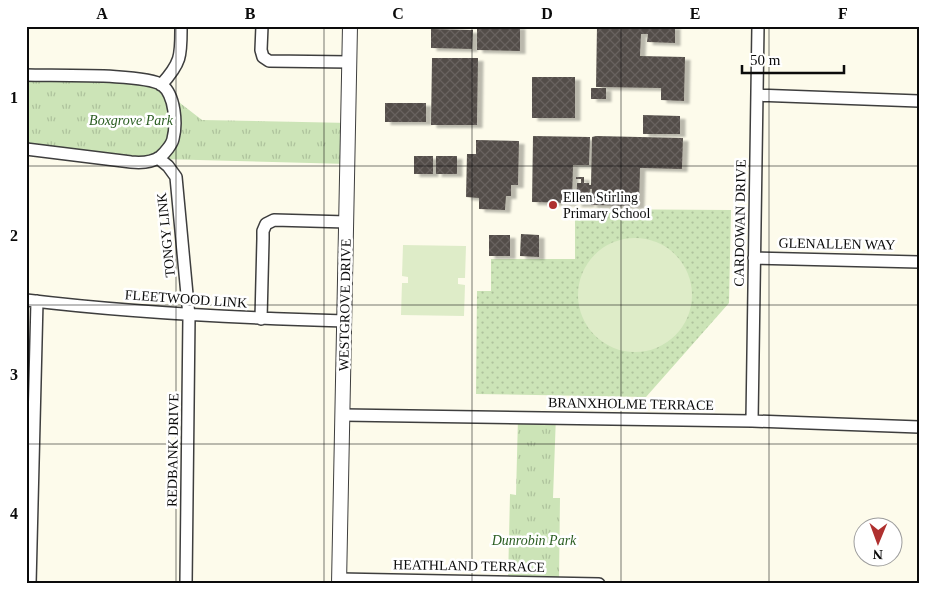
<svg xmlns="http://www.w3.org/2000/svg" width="945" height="610" viewBox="0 0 945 610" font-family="'Times New Roman',serif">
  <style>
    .grass { fill: url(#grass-dots) }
    .park { fill: url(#park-tufts) }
    .pitch { fill: #deecc8 }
    .building { fill: url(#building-cross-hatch); filter: url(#shadow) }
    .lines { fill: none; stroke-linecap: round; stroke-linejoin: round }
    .minor-casing { stroke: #3e3e3e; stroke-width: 14 }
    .tertiary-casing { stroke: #3e3e3e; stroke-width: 16 }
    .minor { stroke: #fff; stroke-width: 11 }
    .tertiary { stroke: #fff; stroke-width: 14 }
    .grid { fill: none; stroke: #0b0b0b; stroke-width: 1; stroke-opacity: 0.55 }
    .poi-dot { fill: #af302f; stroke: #fff; stroke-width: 2 }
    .labels { text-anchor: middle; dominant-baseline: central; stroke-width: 5; stroke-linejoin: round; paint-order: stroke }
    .park-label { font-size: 14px; font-style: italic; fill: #2a5d21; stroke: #fff }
    .poi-label { font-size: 14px; fill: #0b0b0b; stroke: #fff; text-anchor: start }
    .street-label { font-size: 14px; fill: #0b0b0b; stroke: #fff }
    .neatline { fill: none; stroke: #0b0b0b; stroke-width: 2 }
    .grid-label { font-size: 16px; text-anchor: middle; font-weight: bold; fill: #0b0b0b }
  </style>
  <defs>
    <pattern id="grass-dots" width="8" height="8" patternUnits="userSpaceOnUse" patternTransform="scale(1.25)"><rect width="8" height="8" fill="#cce4b7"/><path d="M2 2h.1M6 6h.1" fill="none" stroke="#aec29c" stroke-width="1.8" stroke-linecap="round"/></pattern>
    <pattern id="park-tufts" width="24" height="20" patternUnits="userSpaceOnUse" patternTransform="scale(1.25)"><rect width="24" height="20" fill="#cce4b7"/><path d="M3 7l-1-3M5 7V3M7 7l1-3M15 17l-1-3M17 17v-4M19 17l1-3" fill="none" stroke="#aec29c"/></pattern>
    <pattern id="building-cross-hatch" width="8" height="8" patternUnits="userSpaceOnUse" patternTransform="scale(1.25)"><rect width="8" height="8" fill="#534d48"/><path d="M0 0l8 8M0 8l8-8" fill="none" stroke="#67625e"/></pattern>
    <filter id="shadow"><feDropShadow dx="5.5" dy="3" stdDeviation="1" flood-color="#0004"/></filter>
  </defs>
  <rect width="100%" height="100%" fill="#fdfbeb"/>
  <path class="grass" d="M575,209L731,210L729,303L646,397L476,394L477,291H491V259H575Z"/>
  <path class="park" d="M26,75L141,78L171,96L202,120L350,123L348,164L159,159L148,162L26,149Z
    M556,415L553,498H560L559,583L508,582L510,494L516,495L518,417Z"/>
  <path class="pitch" d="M578 295a57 57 0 1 1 114 0a57 57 0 1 1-114 0Z
    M403,245L466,246L465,278H458V284L465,285L464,316L401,315L402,283H408V277L402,276Z"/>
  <path class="building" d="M477,26H520V51L477,50Z
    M597,26H675V43L647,42L648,34H641L640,56L685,57L684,101L661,100V88L596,87Z
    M431,29L473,30L472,49L431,48Z
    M432,58H478L477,125H431Z
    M532,77H575V118H532Z
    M591,88H606V99H591Z
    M385,103H426V122H385Z
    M643,115L680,116V134H643Z
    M533,136L590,137L589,165H573L572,203L532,202Z
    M596,136L683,138L682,169L640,168L639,206L591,205L592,189H590L589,204H576L577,183H581V179H576V177H584V183H589V185H591L592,137Z
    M476,140L519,141L518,185H511V196H506L505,210L479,209V198L466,197L467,154H476Z
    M414,156H433V174H414Z
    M436,156H457V174H436Z
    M521,234L539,235V257L520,256Z
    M489,235H510V256H489Z"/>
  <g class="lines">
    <g class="minor-casing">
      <path id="minor" d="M262,26L261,50L263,57L269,61L350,62
        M26,75C52,76 145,73 162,85C175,95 177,124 173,139C172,144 165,153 160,157C151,163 141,163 131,162L26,149
        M161,85C182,62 181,55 181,26
        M757,95L919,101
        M158,158L168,166L176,177L189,316L186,584
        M754,258L919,262
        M26,300C133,313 237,318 345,321
        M261,319L263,239V231L266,224L274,220L347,222
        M343,415L752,421L919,427
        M752,421L758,26
        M339,579L599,584
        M30,584L37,301"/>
    </g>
    <g class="tertiary-casing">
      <path id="tertiary" d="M339,584L350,26"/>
    </g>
    <use href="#minor" class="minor"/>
    <use href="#tertiary" class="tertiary"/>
  </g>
  <path class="grid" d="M176,26V584M324,26V584M472,26V584M621,26V584M769,26V584M26,166H919M26,305H919M26,444H919"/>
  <circle class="poi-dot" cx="553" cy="205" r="5"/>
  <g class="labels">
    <g class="park-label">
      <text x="131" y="120">Boxgrove Park</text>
      <text x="534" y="540">Dunrobin Park</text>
    </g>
    <g class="poi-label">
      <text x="563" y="197">Ellen Stirling<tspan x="563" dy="16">Primary School</tspan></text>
    </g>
    <g class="street-label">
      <text transform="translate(740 223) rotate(-89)">CARDOWAN DRIVE</text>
      <text transform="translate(166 235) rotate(-96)">TONGY LINK</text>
      <text transform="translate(837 244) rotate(1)">GLENALLEN WAY</text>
      <text transform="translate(186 299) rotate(4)">FLEETWOOD LINK</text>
      <text transform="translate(345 305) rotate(-89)">WESTGROVE DRIVE</text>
      <text transform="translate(631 404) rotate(1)">BRANXHOLME TERRACE</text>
      <text transform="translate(173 450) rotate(-89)">REDBANK DRIVE</text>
      <text transform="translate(469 566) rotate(1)">HEATHLAND TERRACE</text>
    </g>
  </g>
  <rect width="945" height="610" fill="none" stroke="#ffffff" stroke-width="55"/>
  <g transform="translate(878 542) rotate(181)"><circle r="24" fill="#ffffff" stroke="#9d9d9d"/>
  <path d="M0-4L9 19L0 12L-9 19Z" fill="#af302f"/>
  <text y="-8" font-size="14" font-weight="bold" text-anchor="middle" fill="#0b0b0b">N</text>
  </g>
  <path d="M742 65v8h102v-8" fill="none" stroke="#0b0b0b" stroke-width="2.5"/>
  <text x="750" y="65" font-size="15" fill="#0b0b0b" stroke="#ffffff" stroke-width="4" paint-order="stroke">50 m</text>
  <rect x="28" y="28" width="890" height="554" class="neatline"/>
  <g class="grid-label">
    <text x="102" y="19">A</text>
    <text x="250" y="19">B</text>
    <text x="398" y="19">C</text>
    <text x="547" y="19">D</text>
    <text x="695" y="19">E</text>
    <text x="843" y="19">F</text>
    <text x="14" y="103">1</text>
    <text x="14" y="241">2</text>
    <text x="14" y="380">3</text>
    <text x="14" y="519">4</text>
  </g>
</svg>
